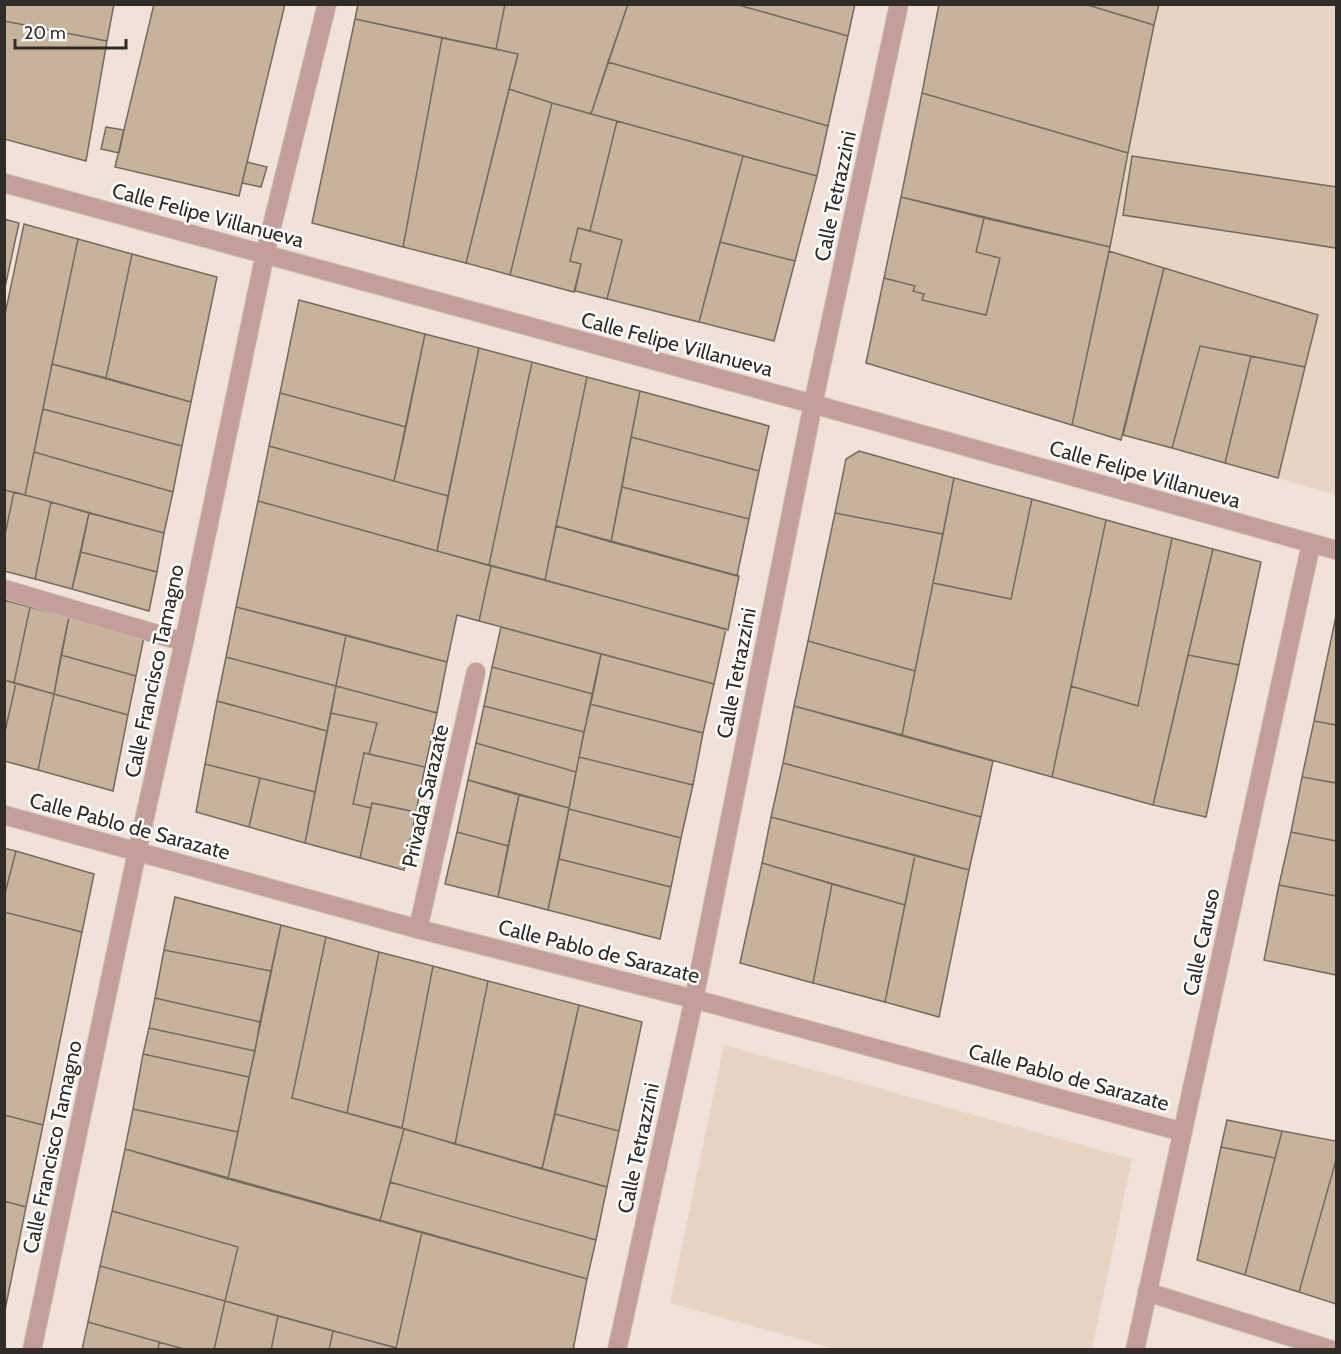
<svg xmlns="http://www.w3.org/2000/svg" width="1341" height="1354" viewBox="0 0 1341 1354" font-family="Cabin,sans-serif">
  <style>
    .built { fill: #e8d4c5 }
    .building { fill: #c7b29b; stroke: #746b60; stroke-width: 1.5 }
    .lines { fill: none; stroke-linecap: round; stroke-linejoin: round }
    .street-casing { stroke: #cabeb5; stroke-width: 20 }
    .street { stroke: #c49f99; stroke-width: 18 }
    .labels { text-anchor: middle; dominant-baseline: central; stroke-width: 5; stroke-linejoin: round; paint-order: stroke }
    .street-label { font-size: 21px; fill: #312c28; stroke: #fff }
  </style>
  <rect width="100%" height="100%" fill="#f0e2d8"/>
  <path class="built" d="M1159,5H1336V495L1278,478L1317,315L1109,251Z
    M724,1045L1132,1159L1092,1349L997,1350L992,1348L991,1350L835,1349L670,1303Z"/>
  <path class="building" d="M4,4H114L107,41L4,21Z
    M154,4H285L239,196L115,167Z
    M358,4H505L496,49L355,19Z
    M505,4H628L591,114L552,103L509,89L518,54L496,49Z
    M628,4H735L848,36L828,126L608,62Z
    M735,4H855L848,36Z
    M939,4H1084L1154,25L1128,153L922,93Z
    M1084,4H1159L1154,25Z
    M355,19L442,38L403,247L312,223Z
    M4,21L107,41L86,161L4,139Z
    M442,38L518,54L466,263L403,247Z
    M608,62L828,126L817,176L591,114Z
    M509,89L552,103L510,275L466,263Z
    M922,93L1128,153L1110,247L901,197Z
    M552,103L617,121L590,231L578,228L570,261L581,264L574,292L510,275Z
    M617,121L743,156L699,322L607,299L622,240L590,231Z
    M106,127L124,130L119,153L101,149Z
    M743,156L817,176L795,261L720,242Z
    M1132,156L1336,187V248L1123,215Z
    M247,162L267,167L261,187L242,183Z
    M901,197L984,218L976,252L1000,258L986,315L922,300L924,294L913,291L915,286L884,278Z
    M984,218L1110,247L1072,425L866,363L884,278L915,286L913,291L924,294L922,300L986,315L1000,258L976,252Z
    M4,219L19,223L4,292Z
    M24,224L78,239L25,495L4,490V319Z
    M578,228L622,240L607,299L575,291L581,264L570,261Z
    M78,239L132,254L106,378L52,364Z
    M720,242L795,261L774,341L699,322Z
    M1109,251L1164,268L1121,440L1072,425Z
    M132,254L217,277L191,402L106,378Z
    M1164,268L1318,315L1305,367L1200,346L1172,448L1123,435Z
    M299,300L425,334L406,427L280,393Z
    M425,334L479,348L448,496L394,481Z
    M1200,346L1251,356L1225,463L1172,448Z
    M479,348L532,362L489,565L437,551Z
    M1251,356L1305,367L1278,478L1225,463Z
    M532,362L587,377L545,580L489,565Z
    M52,364L191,402L182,446L43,409Z
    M587,377L640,391L611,542L556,526Z
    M640,391L769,426L759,471L631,437Z
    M280,393L406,427L394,481L269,446Z
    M43,409L182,446L173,492L34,452Z
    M631,437L759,471L749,519L622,487Z
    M269,446L448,496L437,551L258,501Z
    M859,451L954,478L943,534L835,513L846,459Z
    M34,452L173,492L164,533L25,495Z
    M954,478L1032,499L1011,599L933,583Z
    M622,487L749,519L737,576L611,542Z
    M4,490L14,492L4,539Z
    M14,492L51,502L35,579L4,571V539Z
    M1032,499L1106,520L1052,777L902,735L933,583L1011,599Z
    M258,501L491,566L479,621L457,615L447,662L236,607Z
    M51,502L89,513L72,589L35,579Z
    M89,513L164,533L157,572L81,552Z
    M835,513L943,534L915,671L808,641Z
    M1106,520L1172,538L1138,706L1071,686Z
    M556,526L739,576L728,630L545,580Z
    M1172,538L1213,549L1153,805L1052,777L1071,686L1138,706Z
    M1213,549L1261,562L1239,665L1188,655Z
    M81,552L157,572L149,611L72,589Z
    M491,566L726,629L714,684L479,621Z
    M4,600L30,607L14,683L4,680Z
    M30,607L69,617L54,694L14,683Z
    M236,607L346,635L336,686L226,657Z
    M1336,616V725L1314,721Z
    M69,617L144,637L136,676L61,655Z
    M501,627L601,654L593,694L492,667Z
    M346,635L447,662L437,713L336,686Z
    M808,641L915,671L902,735L794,706Z
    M601,654L714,684L703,733L590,704Z
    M61,655L136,676L128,715L54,694Z
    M1188,655L1239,665L1206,817L1153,805Z
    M226,657L336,686L327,731L217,701Z
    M492,667L593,694L584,732L484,706Z
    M4,680L16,683L4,736Z
    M16,683L54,694L38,770L4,761V736Z
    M336,686L437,713L425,767L369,754L377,723L331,713Z
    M54,694L128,715L113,791L38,770Z
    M217,701L327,731L315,792L205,764Z
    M590,704L703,733L693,785L579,757Z
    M484,706L584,732L576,772L476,743Z
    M794,706L993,761L981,817L783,763Z
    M331,713L377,723L369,754L364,753L353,804L371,808L360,858L305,843Z
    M1314,721L1336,725V783L1302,777Z
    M476,743L576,772L569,808L468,780Z
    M364,753L425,767L416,812L372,803L371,808L353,804Z
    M579,757L693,785L681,838L569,809Z
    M783,763L981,817L969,870L771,817Z
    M205,764L260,778L249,827L196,812Z
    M1302,777L1336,783V841L1291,832Z
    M260,778L315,792L305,843L249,827Z
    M468,780L519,795L508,846L457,832Z
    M519,795L569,808L548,910L498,897Z
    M372,803L416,812L404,870L360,858Z
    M569,809L681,838L671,887L559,859Z
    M771,817L915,855L905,905L762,863Z
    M457,832L508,846L498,897L445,884Z
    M1291,832L1336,841V896L1279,885Z
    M4,848L16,851L4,897Z
    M16,851L94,874L82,932L4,912V897Z
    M915,855L969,870L939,1017L885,1002Z
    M559,859L671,887L660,939L548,910Z
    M762,863L832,884L813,983L740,963Z
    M832,884L905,905L885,1002L813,983Z
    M1279,885L1336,896V975L1264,960Z
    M175,897L281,925L271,971L164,950Z
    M4,912L82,932L43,1125L4,1115Z
    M281,925L326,937L292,1098L404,1129L380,1221L228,1179Z
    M326,937L379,952L347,1113L292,1098Z
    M164,950L271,971L260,1022L155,998Z
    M379,952L433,966L402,1128L347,1113Z
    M433,966L488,981L455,1144L402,1128Z
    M488,981L579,1005L542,1169L455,1144Z
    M155,998L260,1022L255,1051L149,1028Z
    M579,1005L642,1022L619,1131L555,1114Z
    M149,1028L255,1051L249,1077L143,1054Z
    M143,1054L249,1077L238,1132L133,1109Z
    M133,1109L238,1132L228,1179L125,1149Z
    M555,1114L619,1131L607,1187L542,1169Z
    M4,1115L43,1125L26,1207L4,1201Z
    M1227,1120L1282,1131L1275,1158L1221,1147Z
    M404,1129L607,1187L596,1240L390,1182Z
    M1282,1131L1336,1141V1160L1299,1292L1245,1275Z
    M1221,1147L1275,1158L1245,1275L1197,1260Z
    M125,1149L422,1232L396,1348L225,1301L238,1247L112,1211Z
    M1336,1160V1304L1299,1292Z
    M390,1182L596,1240L587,1279L380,1221Z
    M4,1201L26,1207L4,1315Z
    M112,1211L238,1247L225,1301L100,1266Z
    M422,1232L587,1279L573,1350H401L396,1348Z
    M100,1266L225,1301L214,1350H187L88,1322Z
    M225,1301L278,1316L271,1350H214Z
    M278,1316L333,1331L329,1350H271Z
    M88,1322L159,1342L158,1350H82Z
    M333,1331L394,1347V1350H329Z
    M159,1342L187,1350H158Z"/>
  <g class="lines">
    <g class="street-casing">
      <path id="street" d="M4,183L813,404L1336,550
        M4,589L184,642
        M4,815L418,929L694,999L1183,1132
        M418,929L476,672
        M1147,1292L1332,1350
        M32,1350L137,852L184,642L265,254L327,4
        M617,1350L694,999L813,404L899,4
        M1135,1350L1311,544"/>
    </g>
    <use href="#street" class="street"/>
  </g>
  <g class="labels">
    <g class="street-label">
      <text transform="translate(835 196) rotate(-78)">Calle Tetrazzini</text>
      <text transform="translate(208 215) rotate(15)">Calle Felipe Villanueva</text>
      <text transform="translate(677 344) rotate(15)">Calle Felipe Villanueva</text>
      <text transform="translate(1145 474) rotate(16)">Calle Felipe Villanueva</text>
      <text transform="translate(154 671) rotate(-78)">Calle Francisco Tamagno</text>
      <text transform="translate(736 673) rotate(-79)">Calle Tetrazzini</text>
      <text transform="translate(425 796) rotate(-77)">Privada Sarazate</text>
      <text transform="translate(130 826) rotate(15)">Calle Pablo de Sarazate</text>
      <text transform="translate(1201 942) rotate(-78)">Calle Caruso</text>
      <text transform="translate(599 951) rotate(14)">Calle Pablo de Sarazate</text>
      <text transform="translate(1069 1077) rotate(15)">Calle Pablo de Sarazate</text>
      <text transform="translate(52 1147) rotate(-78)">Calle Francisco Tamagno</text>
      <text transform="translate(638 1148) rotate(-78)">Calle Tetrazzini</text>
    </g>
  </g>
  <rect width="1341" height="1354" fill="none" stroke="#312c28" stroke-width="12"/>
  <path d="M15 39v9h111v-9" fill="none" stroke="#312c28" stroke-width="3"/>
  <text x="24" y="39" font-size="18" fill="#312c28" stroke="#ffffff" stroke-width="4.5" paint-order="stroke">20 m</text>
</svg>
